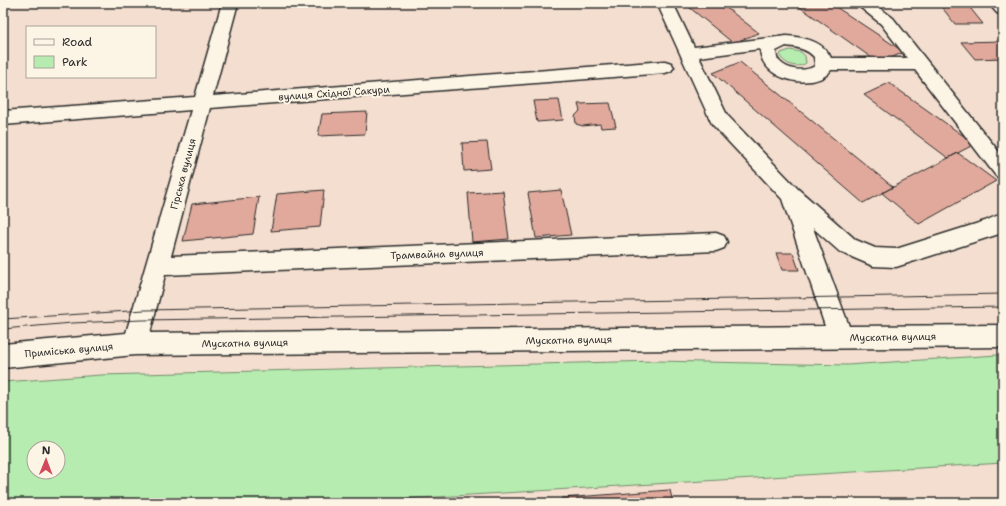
<svg xmlns="http://www.w3.org/2000/svg" width="1006" height="506" viewBox="0 0 1006 506" font-family="'Shantell Sans',sans-serif">
  <style>
    .green { fill: #b6ecaf; stroke: #708c6d; fill-rule: evenodd }
    .building { fill: #e1a99c; stroke: #2b2b2b }
    .lines { fill: none; stroke-linecap: round; stroke-linejoin: round }
    .minor-casing { stroke: #2b2b2b; stroke-width: 3 }
    .minor { fill: #fcf5e5; fill-rule: evenodd }
    .tram { stroke: #2b2b2b; stroke-width: 1 }
    .labels { text-anchor: middle; dominant-baseline: central; stroke-width: 4; stroke-linejoin: round; paint-order: stroke }
    .street-label { font-size: 10px; fill: #2b2b2b; stroke: #fcf5e5 }
  </style>
  <rect width="100%" height="100%" fill="#f4decf"/>
  <filter id="ink" filterUnits="userSpaceOnUse"><feTurbulence type="fractalNoise" baseFrequency=".025" numOctaves="2"/><feDisplacementMap in="SourceGraphic" scale="8" xChannelSelector="R" yChannelSelector="G"/><feConvolveMatrix kernelMatrix="1 2 1 2 8 2 1 2 1" color-interpolation-filters="sRGB"/></filter>
  <g filter="url(#ink)">
    <path class="green" d="M790,50L801,52L805,56L806,63C798,69 785,65 780,56L781,53Z
      M997,355L1003,356V463L337,503H3V382L101,375L657,361L847,365ZM34,448H58V472H34Z"/>
    <path class="building" d="M684,3H720L759,33L733,43Z
      M794,3H830L904,52L879,63Z
      M967,4L983,24H955L940,5Z
      M1003,41V58L975,59L961,42Z
      M740,62L893,187L863,203L713,73Z
      M889,83L975,144L948,158L864,95Z
      M559,100L563,120L537,122L533,101Z
      M610,103L616,127L601,128L600,124L583,126L576,124L575,116L580,111L578,104Z
      M367,112L365,134L318,136L322,114Z
      M487,142L491,169L464,171L462,143Z
      M958,153L996,181L919,224L882,193Z
      M324,190L320,227L271,231L277,194Z
      M561,190L571,235L536,238L528,193Z
      M503,191L509,239L472,242L468,193Z
      M259,197L253,234L183,241L192,204Z
      M776,253H793L799,270H782Z
      M670,490L673,503H562V498Z"/>
    <g class="lines">
      <g class="minor-casing">
        <path id="minor" d="M222,3H238L213,96L665,61L671,63L674,67L671,71L665,73L210,108L171,256L716,233L724,236L727,242L724,248L716,251L165,275L150,333L825,326L782,199L712,124L657,3H673L694,47L786,36C803,37 824,41 831,58H907L881,24L855,3H873L893,18L1003,157V179L996,176L915,70H831C818,91 761,83 760,49L699,57L727,115L798,189L856,240L875,248L896,249L985,221L1003,213V232L999,234L896,267L873,266L840,252L813,228L849,326L1003,325V347L135,355L3,368V344L126,333L191,110L3,125V111L195,97ZM786,46C797,47 807,49 814,57L815,66C803,73 784,70 777,58L776,51Z
          M988,3H1003V15L997,13Z"/>
      </g>
      <use href="#minor" class="minor"/>
      <path class="tram" d="M3,319L145,310L1003,294
        M3,329L72,323L142,320L1003,307"/>
    </g>
  </g>
  <g class="labels">
    <g class="street-label">
      <text transform="translate(334 93) rotate(-4)">вулиця Східної Сакури</text>
      <text transform="translate(183 174) rotate(-75)">Гірська вулиця</text>
      <text transform="translate(437 254) rotate(-2)">Трамвайна вулиця</text>
      <text transform="translate(893 337) rotate(-1)">Мускатна вулиця</text>
      <text transform="translate(569 340) rotate(-1)">Мускатна вулиця</text>
      <text transform="translate(245 343) rotate(-1)">Мускатна вулиця</text>
      <text transform="translate(69 350) rotate(-5)">Приміська вулиця</text>
    </g>
  </g>
  <rect width="1006" height="506" fill="none" stroke="#fcf5e5" stroke-width="16"/>
  <rect x="8" y="8" width="990" height="490" fill="none" stroke="#2b2b2b" stroke-width="1.5" filter="url(#ink)"/>
  <rect x="26" y="26" width="130" height="52" fill="#fcf5e5" stroke="#a8a49b"/>
  <rect x="34" y="39" width="20" height="6" fill="#fcf5e5" stroke="#a8a49b"/>
  <text x="62" y="46" font-size="12" fill="#2b2b2b">Road</text>
  <rect x="34" y="56" width="20" height="12" fill="#b6ecaf" stroke="#a8a49b"/>
  <text x="62" y="66" font-size="12" fill="#2b2b2b">Park</text>
  <g transform="translate(46 460) rotate(1)"><circle r="19" fill="#fcf5e5" stroke="#a8a49b"/>
  <path d="M0-3L7 15L0 10L-7 15Z" fill="#d1495b"/>
  <text y="-6" font-size="11" font-weight="bold" text-anchor="middle" fill="#2b2b2b">N</text>
  </g>
</svg>
